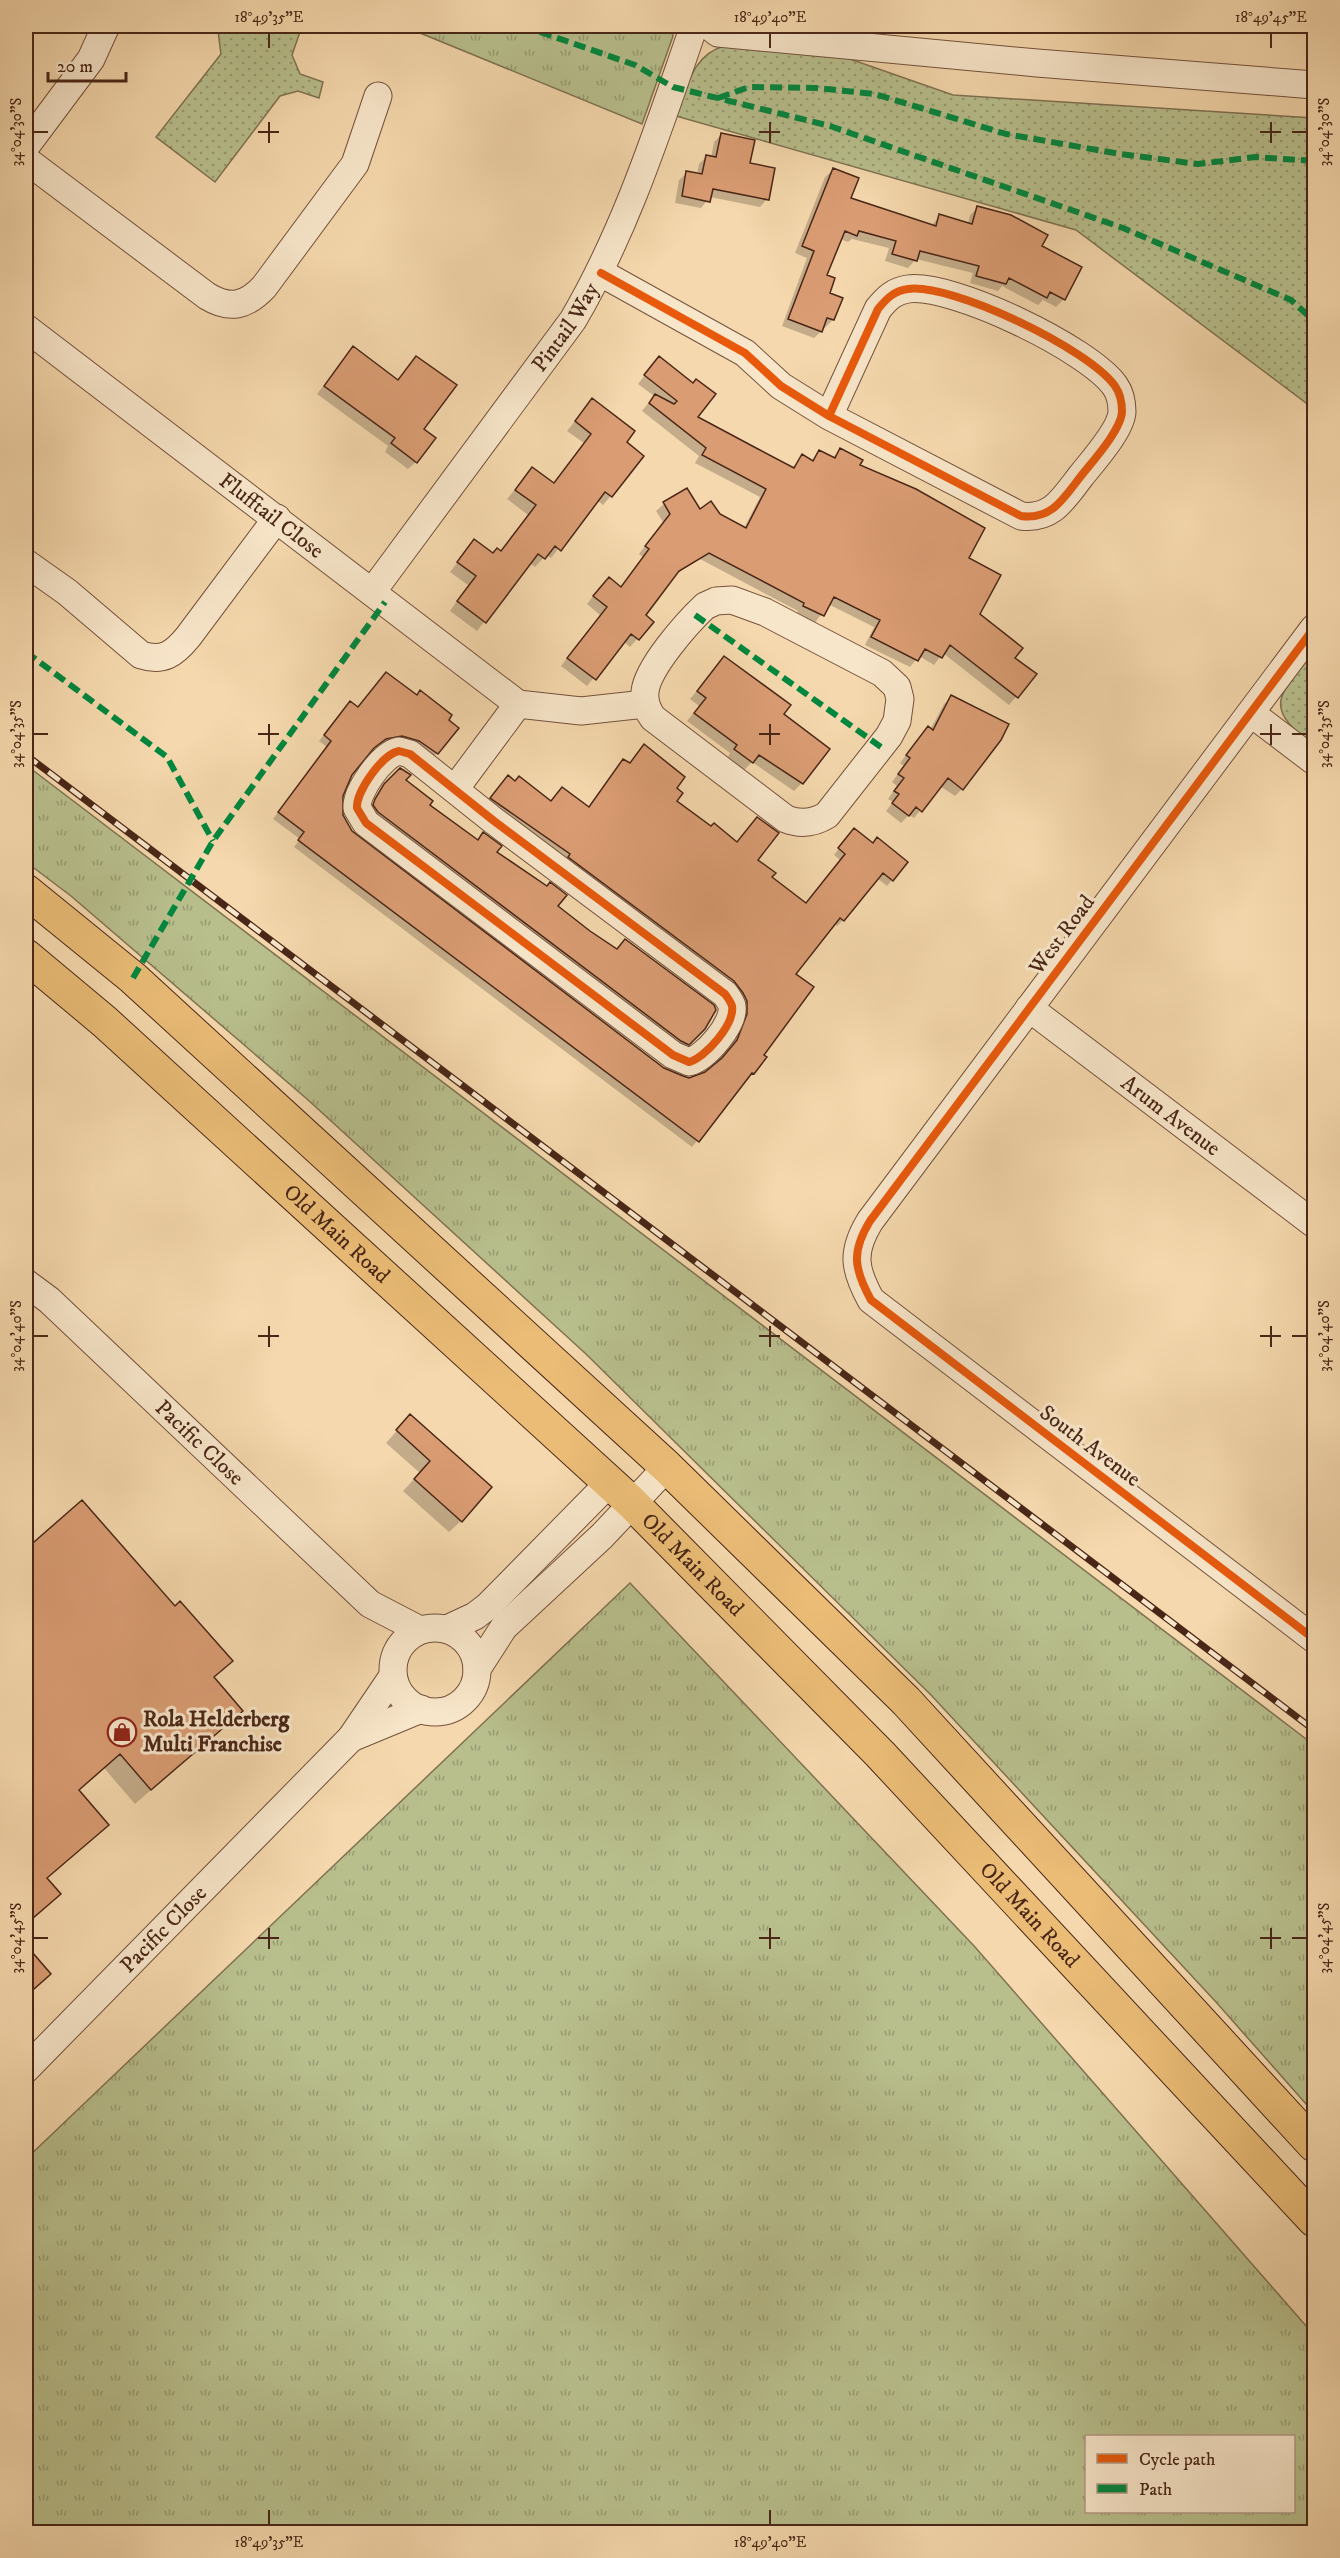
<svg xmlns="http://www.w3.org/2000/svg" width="1340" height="2558" viewBox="0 0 1340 2558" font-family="'IM FELL DW Pica',serif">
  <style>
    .grass { fill: url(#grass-tufts); stroke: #807252; stroke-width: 1.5; fill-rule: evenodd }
    .park { fill: url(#park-dots); stroke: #807252; stroke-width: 1.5 }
    .shadow { fill: #0003 }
    .building { fill: #da9c73; stroke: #492617; stroke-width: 1.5 }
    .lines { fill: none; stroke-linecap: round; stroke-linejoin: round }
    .minor-casing { stroke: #74523c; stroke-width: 29 }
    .primary-casing { stroke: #492617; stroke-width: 35 }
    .minor { stroke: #f8e6ca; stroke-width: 27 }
    .primary { stroke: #eabc76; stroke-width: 33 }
    .rail-casing { stroke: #492617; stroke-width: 7 }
    .rail { stroke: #f8e6ca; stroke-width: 4.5; stroke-dasharray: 14; stroke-linecap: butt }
    .quiet { stroke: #00873e; stroke-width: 6; stroke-dasharray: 12 6; stroke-linecap: butt }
    .cycleway-casing { stroke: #f8e6ca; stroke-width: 11 }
    .cycleway { stroke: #e8590c; stroke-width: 8 }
    .ticks { fill: none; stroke: #492617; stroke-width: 2 }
    .labels { text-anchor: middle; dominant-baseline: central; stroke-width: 6; stroke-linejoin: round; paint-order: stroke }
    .street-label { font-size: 22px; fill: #492617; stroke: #f8e6ca }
    .poi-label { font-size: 22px; font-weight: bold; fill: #492617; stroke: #f8e6ca; text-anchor: start }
    .neatline { fill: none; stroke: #492617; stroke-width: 2 }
    .ticks-label { font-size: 15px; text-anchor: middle; fill: #492617 }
  </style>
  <defs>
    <pattern id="grass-tufts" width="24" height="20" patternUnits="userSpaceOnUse" patternTransform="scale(1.5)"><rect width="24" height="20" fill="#b8bf8d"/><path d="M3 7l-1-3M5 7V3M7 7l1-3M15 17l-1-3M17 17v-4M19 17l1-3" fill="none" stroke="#989b72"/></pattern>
    <pattern id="park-dots" width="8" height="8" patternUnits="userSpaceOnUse" patternTransform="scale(1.5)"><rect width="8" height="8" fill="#b8bf8d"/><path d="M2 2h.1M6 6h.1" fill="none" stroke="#989b72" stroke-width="1.8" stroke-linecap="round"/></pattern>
  </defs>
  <rect width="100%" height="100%" fill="#f5d8ad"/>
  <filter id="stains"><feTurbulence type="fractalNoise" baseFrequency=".00333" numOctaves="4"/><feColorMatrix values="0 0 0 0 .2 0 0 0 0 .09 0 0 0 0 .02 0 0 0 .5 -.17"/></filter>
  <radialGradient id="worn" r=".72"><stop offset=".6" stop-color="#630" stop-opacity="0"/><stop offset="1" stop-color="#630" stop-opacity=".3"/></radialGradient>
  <path class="grass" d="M403,26H670L673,36L642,124Z
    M26,765L1314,1745V2113L1216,2002L931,1695L586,1354L307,1099L71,896L26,862Z
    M630,1583L975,1947L1314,2335V2532H26V2159ZM1086,2436H1294V2512H1086Z"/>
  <path class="park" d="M220,26H302L292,55L300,74L323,82L319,98L298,91L280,96L215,182L156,137L221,54L218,31Z
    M724,46L830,52L953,95L1314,118V409L1076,230L676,116C687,88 692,55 724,46Z
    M1314,650V746C1260,705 1280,696 1314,650Z"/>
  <path class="shadow" d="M721,135L749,165L767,199L760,207L710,197L701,208L675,203L679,180L687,173L697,175L699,164L706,157L711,158L714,142Z
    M833,170L849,199L931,226L940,216L968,224L970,215L978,208L1040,246L1064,299L1056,307L1043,300L1038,305L1002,286L998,291L970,283L973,273L916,259L908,268L885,261L889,248L852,239L848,242L840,239L825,276L833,320L814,338L782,326L807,258L795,253L825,177Z
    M353,348L397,381L416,357L422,429L416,462L408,469L385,452L388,446L317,394Z
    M652,366L696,417L792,468L802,456L811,461L819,451L832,458L840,450L967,559L978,614L1013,658L1035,674L1016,697L1009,705L943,653L934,665L919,656L910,667L865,645L874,627L828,604L815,623L797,613L798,611L700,559L673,576L643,615L652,622L630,647L623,641L587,686L561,666L600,615L587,604L601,586L620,588L643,557L639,554L663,522L656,511L664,504L686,490L699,511L744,528L760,497L695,463L699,456L642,411L654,396L638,384Z
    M592,400L625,442L611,496L603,505L597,500L551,558L546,555L535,567L530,563L477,631L450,611L468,585L450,572L474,541L493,554L500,552L528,515L507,499L532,469L553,484L584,443L567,431Z
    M724,658L782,714L802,783L794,791L752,762L744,770L728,757L730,753L687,721L699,706L690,699Z
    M386,673L416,696L437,753L431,759L396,741L379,744L369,751L351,774L341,796L342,816L351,832L663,1069L690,1079L705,1073L731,1047L742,1021L486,804L502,783L551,802L588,808L618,766L675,788V801L756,860L770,878L806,905L840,860L834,855L848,836L892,880L887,886L877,878L843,920L837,926L834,924L794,974L753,1073L692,1147L294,847L300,839L273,819L327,747L319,741L344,709H357Z
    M952,697L962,789L955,796L940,786L914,818L909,815L901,823L886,811L893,802L888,799L897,786L892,782L904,766L900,763L921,735L928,728L930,730L944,704Z
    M404,781L428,805L495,852L556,907L704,1028L684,1047L375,815L371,809L372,804L387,782Z
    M410,1416L461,1521L449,1532L403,1491L420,1473L386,1443Z
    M82,1502L174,1608L231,1661L213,1678L241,1711L135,1804L104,1768L78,1791L107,1825L46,1879L43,1909L26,1924V1551Z
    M26,1947L48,1974L26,1996Z"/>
  <path class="building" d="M721,133L755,140L750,163L775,168L769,200L713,189L710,202L682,196L686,171L702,174L706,155L716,157Z
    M833,168L859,178L851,198L936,226L939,214L972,224L977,206L1011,215L1048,235L1042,246L1082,267L1065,300L1050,292L1047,298L1009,278L1006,284L976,276L979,266L920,251L917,261L892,254L896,241L859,231L857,236L845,231L827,275L835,278L830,293L843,298L834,320L827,318L822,332L788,319L814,251L802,246Z
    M353,346L398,380L416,356L457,385L424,429L436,438L417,463L391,443L395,438L324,386Z
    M659,356L693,383L696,379L716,394L698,417L758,449L794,468L802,454L813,461L819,450L835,458L840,448L863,460L860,465L916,489L985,528L969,558L1001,575L980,614L1023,648L1015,658L1037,674L1018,698L950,645L942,658L925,649L918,661L871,637L880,620L834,597L824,616L803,606L804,603L709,553L679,571L646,615L654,622L639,640L631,634L596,680L567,658L607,607L593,596L609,577L621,587L649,549L645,546L670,514L663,502L687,488L700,509L711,501L720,514L746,528L766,489L702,455L706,448L649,403L655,394L674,404L677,401L644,375Z
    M592,398L635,431L627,442L644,456L612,497L605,492L561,551L555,546L545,559L538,554L486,623L457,601L476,576L457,562L474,539L493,553L497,548L501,551L536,505L515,490L532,467L554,483L591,434L575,421Z
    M724,656L791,705L784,714L830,749L803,784L759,755L753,763L734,749L737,745L694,713L706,698L697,691Z
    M386,672L417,695L420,690L452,715L449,720L459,728L438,754L419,741L402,736L386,739L374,748L352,775L343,796V815L352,831L664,1068L683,1076L689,1078L705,1072L722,1058L737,1040L747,1014V1001L743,993L734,981L568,857L570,854L490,798L508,775L515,781L519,776L551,801L562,787L589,807L623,759L630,763L644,744L685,777L677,788L683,793L677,801L711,826L714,823L737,842L757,817L779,833L758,860L776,873L772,877L806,903L845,854L838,848L854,828L873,843L877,837L908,862L893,881L883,873L844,921L840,918L796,974L814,987L764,1055L767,1057L754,1074L752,1073L699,1142L298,840L304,832L278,812L331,741L324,735L350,701L358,707Z
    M951,695L1009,724L1001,740L963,790L948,778L922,812L916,807L909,816L892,803L899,794L894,791L904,778L898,774L910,758L906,755L928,726L933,730Z
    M400,768L411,775L406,780L433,801L430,805L478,840L483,832L502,846L497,852L547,886L550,882L567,895L558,906L590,931L617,949L625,939L714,1005L716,1010L705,1029L689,1045L681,1041L378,812L373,805L375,799L384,784Z
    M410,1414L492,1487L462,1522L414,1479L430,1461L396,1430Z
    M82,1500L175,1606L180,1601L233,1661L214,1677L243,1711L151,1790L120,1754L79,1790L109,1825L47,1878L61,1894L26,1924V1549Z
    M26,1945L51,1974L26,1996Z"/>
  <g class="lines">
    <g class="minor-casing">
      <g id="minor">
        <path d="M709,26L718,33L1037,63L1314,85"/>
        <path d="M26,146L91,59L106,26"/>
        <path d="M26,160L207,296C230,310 246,306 264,287L355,164L378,96"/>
        <path d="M601,273L745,353L781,386L829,416L1021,516C1052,520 1063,499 1081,476C1092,462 1121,430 1122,412C1122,402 1120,393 1115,386C1089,349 952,283 908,289C894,291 887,298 878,309L829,416"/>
        <path id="s1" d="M26,328L518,704L581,711L645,704"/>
        <path d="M26,563L67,592L141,655C163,662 174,654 188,637L277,518"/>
        <path id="s2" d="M372,592L573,320C627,228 659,126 694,26"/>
        <path d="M732,600L765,612L882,673L897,687L900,699L897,721L889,736L827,815C814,823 801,825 786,819L653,718C647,710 644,702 645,692C647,668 687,623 705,606L716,601Z"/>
        <path d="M1314,628L870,1221C851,1252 854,1269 871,1300L1314,1639"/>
        <path d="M1252,714L1314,761"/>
        <path d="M399,751L410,754L494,821L725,994C727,997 731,1002 732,1006C735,1024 705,1058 689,1062L673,1055L366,823L357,808C356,792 382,754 399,751Z"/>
        <path d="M455,789L518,704"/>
        <path id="s3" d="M1029,1008L1314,1224"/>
        <path id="s4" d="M26,1283L49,1300L370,1604L420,1630"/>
        <circle cx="435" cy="1670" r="42"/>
        <path d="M447,1629L475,1616L488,1606L610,1482"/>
        <path d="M477,1669L504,1627L602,1536L667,1467"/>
        <path d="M351,1738L421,1709"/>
        <path id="s5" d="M26,2069L351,1738L393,1676"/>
      </g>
    </g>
    <g class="primary-casing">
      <g id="primary">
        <path d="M26,891L133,978L667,1467L906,1701L1314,2145"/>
        <path id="s6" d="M26,956L105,1022L632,1503L880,1754L1314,2220"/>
      </g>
    </g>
    <use href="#minor" class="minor"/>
    <use href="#primary" class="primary"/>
    <g class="rail-casing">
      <path id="rail" d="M26,755L1314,1730"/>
    </g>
    <use href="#rail" class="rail"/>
    <path class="quiet" d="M523,26L635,65L673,87L830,126L1123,228L1291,300L1314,321
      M718,98L749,87L816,88L875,94L1006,134L1120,154L1198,164L1255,157L1314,161
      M695,615L881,747
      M26,652L167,757L213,841
      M133,978L213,841L385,602"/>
    <g class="cycleway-casing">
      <path id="cycleway" d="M601,273L745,353L781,386L829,416L1021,516C1052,520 1063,499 1081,476C1092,462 1121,430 1122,412C1122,402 1120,393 1115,386C1089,349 952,283 908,289C894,291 887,298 878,309L829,416
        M1314,628L870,1221C851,1252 854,1269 871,1300L1314,1639
        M399,751L410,754L494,821L725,994C727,997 731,1002 732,1006C735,1024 705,1058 689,1062L673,1055L366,823L357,808C356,792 382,754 399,751Z"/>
    </g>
    <use href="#cycleway" class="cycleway"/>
  </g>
  <path class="ticks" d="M269,33V48M770,33V48M1271,33V48M269,122V143M770,122V143M1271,122V143M33,132H48M258,132H279M759,132H780M1260,132H1281M1292,132H1307M269,724V745M770,724V745M1271,724V745M33,734H48M258,734H279M759,734H780M1260,734H1281M1292,734H1307M269,1326V1347M770,1326V1347M1271,1326V1347M33,1336H48M258,1336H279M759,1336H780M1260,1336H1281M1292,1336H1307M269,1928V1949M770,1928V1949M1271,1928V1949M33,1938H48M258,1938H279M759,1938H780M1260,1938H1281M1292,1938H1307M269,2510V2525M770,2510V2525"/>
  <defs>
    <g id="shop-ring" transform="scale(1.5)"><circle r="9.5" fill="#f8e6ca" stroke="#8f2418" stroke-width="1.5"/><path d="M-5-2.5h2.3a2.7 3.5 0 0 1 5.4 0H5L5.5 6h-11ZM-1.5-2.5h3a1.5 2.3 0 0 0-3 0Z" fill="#8f2418"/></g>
  </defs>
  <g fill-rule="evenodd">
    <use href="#shop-ring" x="122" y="1732"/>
  </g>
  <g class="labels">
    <g class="street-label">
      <text stroke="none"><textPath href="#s2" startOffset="328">Pintail Way</textPath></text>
      <text stroke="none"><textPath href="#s1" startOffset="309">Flufftail Close</textPath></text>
      <text transform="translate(1062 935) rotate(-53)">West Road</text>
      <text stroke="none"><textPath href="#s3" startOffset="178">Arum Avenue</textPath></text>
      <text stroke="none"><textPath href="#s6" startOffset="417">Old Main Road</textPath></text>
      <text stroke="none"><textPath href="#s4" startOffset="236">Pacific Close</textPath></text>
      <text transform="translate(1090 1446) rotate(37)">South Avenue</text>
      <text stroke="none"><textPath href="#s6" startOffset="903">Old Main Road</textPath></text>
      <text stroke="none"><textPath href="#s6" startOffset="1389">Old Main Road</textPath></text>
      <text stroke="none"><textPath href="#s5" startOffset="196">Pacific Close</textPath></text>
    </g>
    <g class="poi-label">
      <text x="143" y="1719">Rola Helderberg<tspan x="143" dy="25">Multi Franchise</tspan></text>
    </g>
  </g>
  <rect width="1340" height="2558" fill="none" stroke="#f5d8ad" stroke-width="66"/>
  <rect x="1085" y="2435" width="210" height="78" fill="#f8e6ca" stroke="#b29982" stroke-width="1.5"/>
  <rect x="1097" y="2454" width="30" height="9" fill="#e8590c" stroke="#b29982" stroke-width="1.5"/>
  <text x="1139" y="2465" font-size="18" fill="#492617">Cycle path</text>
  <rect x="1097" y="2484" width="30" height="9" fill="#00873e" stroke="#b29982" stroke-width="1.5"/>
  <text x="1139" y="2495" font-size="18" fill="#492617">Path</text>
  <path d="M48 72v9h78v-9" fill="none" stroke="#492617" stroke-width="3"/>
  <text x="57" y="72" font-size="18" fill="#492617" stroke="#f8e6ca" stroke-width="4.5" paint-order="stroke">20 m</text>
  <rect x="33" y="33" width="1274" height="2492" class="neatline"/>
  <g class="ticks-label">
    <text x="269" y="22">18°49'35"E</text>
    <text x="770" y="22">18°49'40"E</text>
    <text x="1271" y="22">18°49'45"E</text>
    <text transform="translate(16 132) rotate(-90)" y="5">34°04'30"S</text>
    <text transform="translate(1324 132) rotate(-90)" y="5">34°04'30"S</text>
    <text transform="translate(16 734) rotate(-90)" y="5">34°04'35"S</text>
    <text transform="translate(1324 734) rotate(-90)" y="5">34°04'35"S</text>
    <text transform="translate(16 1336) rotate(-90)" y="5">34°04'40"S</text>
    <text transform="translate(1324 1336) rotate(-90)" y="5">34°04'40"S</text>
    <text transform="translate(16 1938) rotate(-90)" y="5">34°04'45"S</text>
    <text transform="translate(1324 1938) rotate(-90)" y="5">34°04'45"S</text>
    <text x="269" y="2547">18°49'35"E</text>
    <text x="770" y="2547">18°49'40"E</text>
  </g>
  <rect width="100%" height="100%" filter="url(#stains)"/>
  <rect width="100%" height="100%" fill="url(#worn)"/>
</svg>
